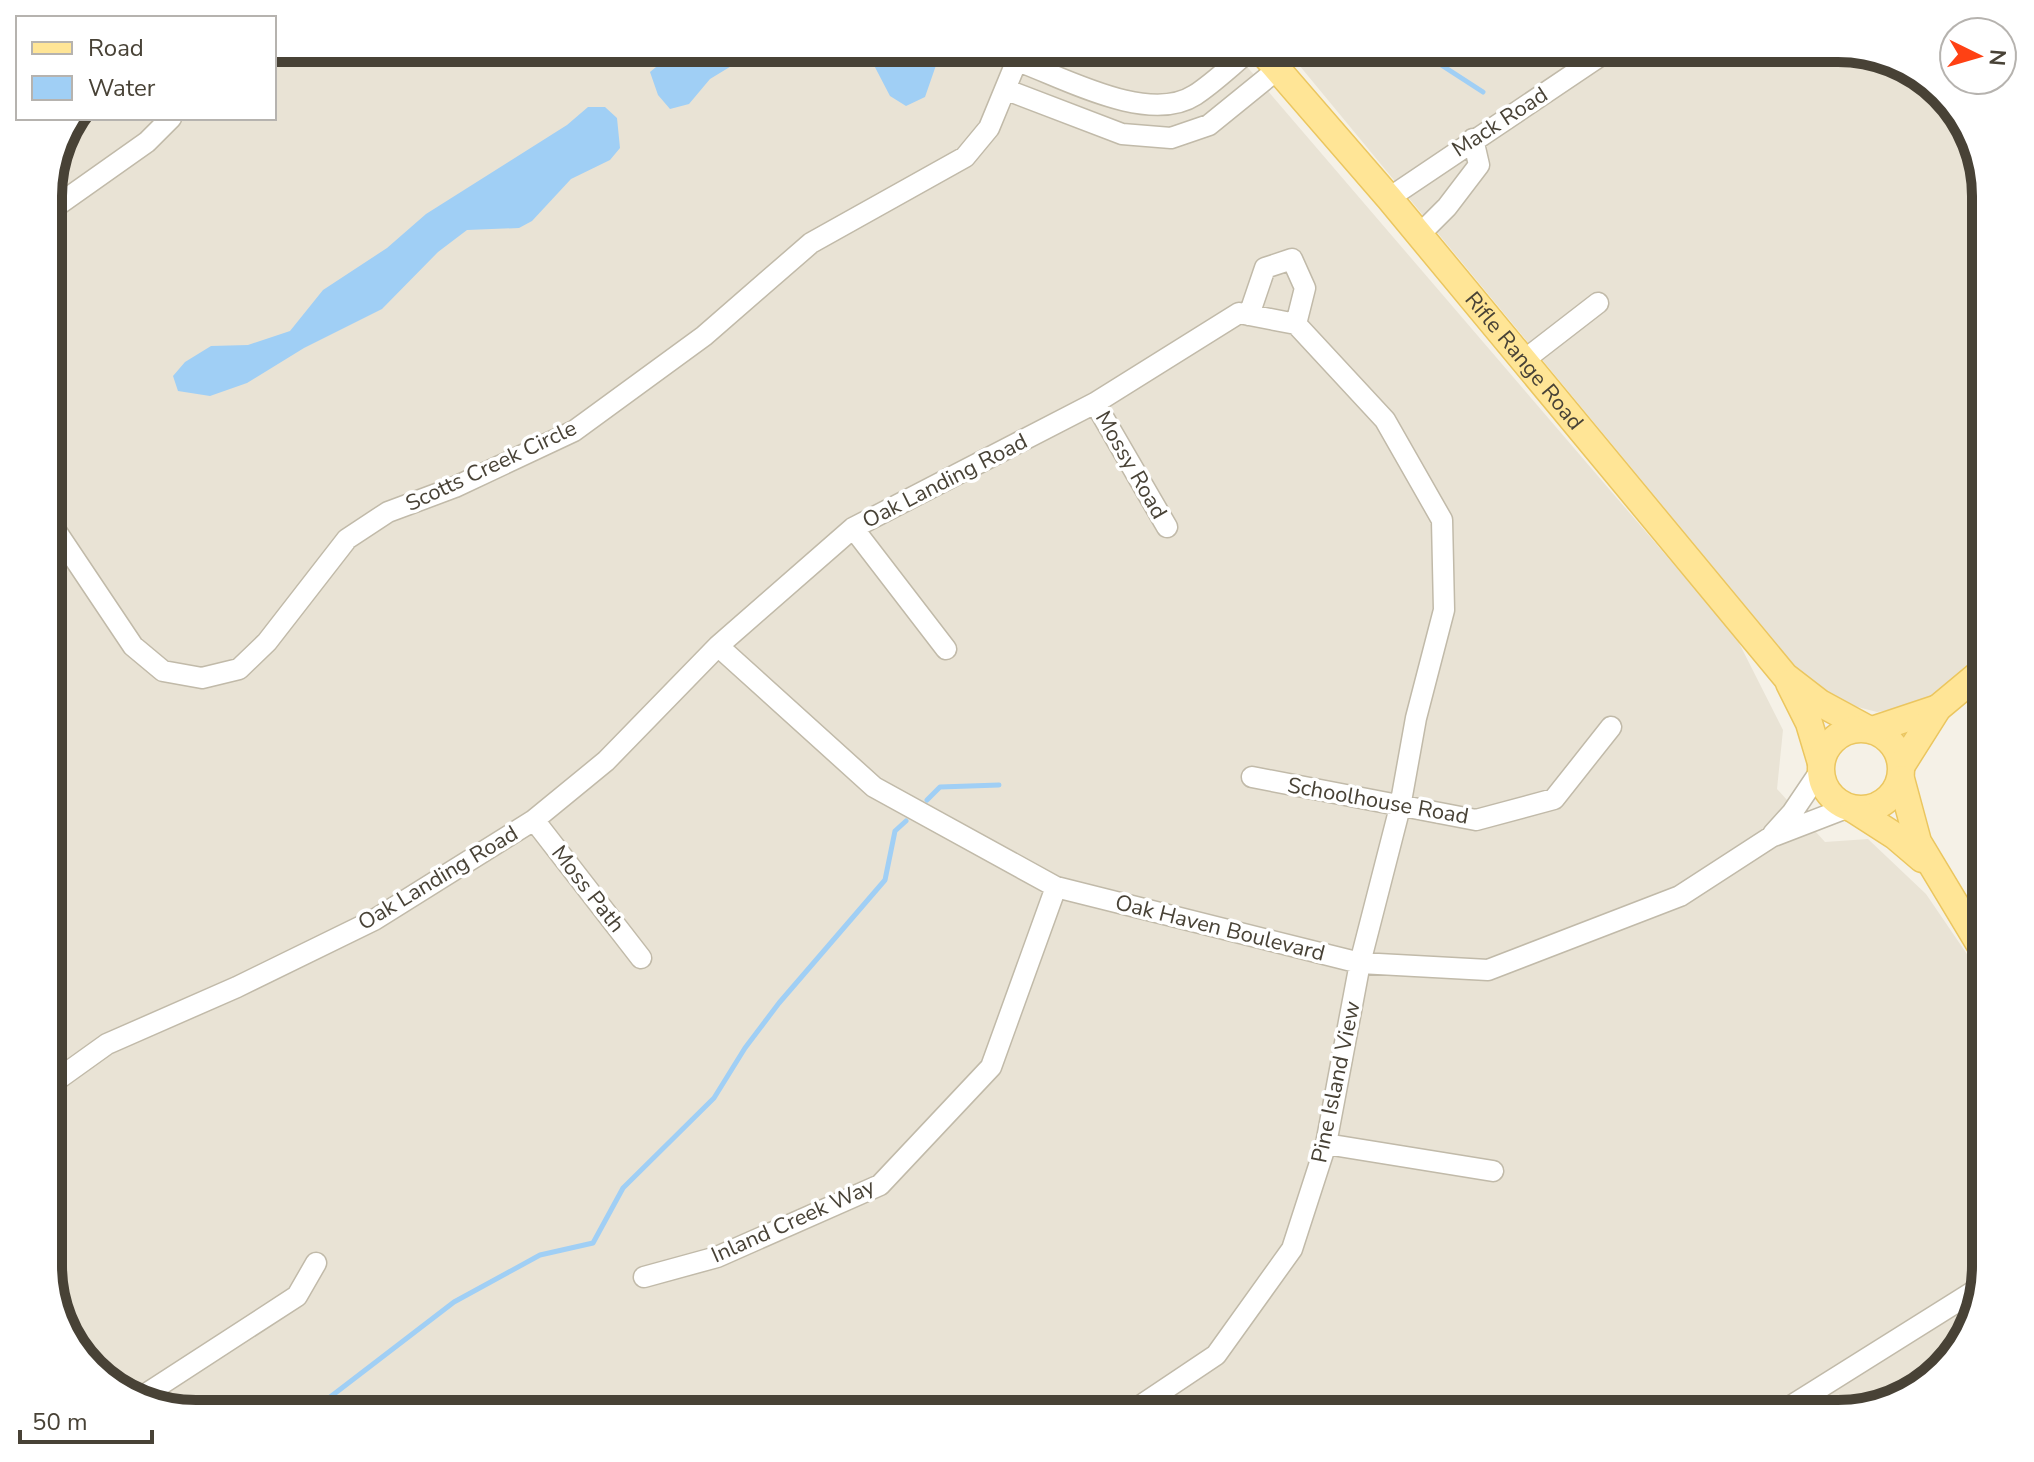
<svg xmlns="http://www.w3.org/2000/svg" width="2034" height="1462" viewBox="0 0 2034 1462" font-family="'Nunito Sans',sans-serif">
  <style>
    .residential { fill: #e9e3d5 }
    .water { fill: #a0cff5 }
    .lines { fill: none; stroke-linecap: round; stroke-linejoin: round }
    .stream { stroke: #a0cff5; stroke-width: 5 }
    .minor-casing { stroke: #c1baa9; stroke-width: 23 }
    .major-casing { stroke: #ebc65f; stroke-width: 29 }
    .minor { stroke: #fff; stroke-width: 20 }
    .major { stroke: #ffe596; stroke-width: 26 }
    .labels { text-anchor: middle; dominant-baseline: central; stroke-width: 7; stroke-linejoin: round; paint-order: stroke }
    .street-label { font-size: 22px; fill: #484236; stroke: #fff }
    .rim { fill: none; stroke: #484236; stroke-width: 10 }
  </style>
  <rect width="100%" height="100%" fill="#f5f1e7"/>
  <path class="residential" d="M274,48H1231L1736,637L1783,730L1777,789L1825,842L1868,839L1926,894L1986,982V1267L1956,1356L1904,1399L1838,1414H195L106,1384L68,1340L48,1275V186L63,131L73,118H274Z
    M1285,48H1839L1928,78L1971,130L1986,195V649L1919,705L1877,712L1850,705L1804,677Z"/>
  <path class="water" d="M679,48H761L710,79L689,104L670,109L658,95L650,72Z
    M865,48H942L925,97L906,106L890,96Z
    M588,107H605L617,118L620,148L610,160L571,179L532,221L519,228L467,230L438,252L382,309L304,348L247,383L210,396L178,391L173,376L185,362L211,346L248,345L290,331L323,290L387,248L426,214L567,125Z"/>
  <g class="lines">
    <path class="stream" d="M1415,48L1483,92
      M927,800L940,787L999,785
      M308,1414L454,1302L540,1255L593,1243L623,1188L714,1098L745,1048L779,1003L885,880L895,831L906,821"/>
    <g class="minor-casing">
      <path id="minor" d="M1018,61C1064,78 1149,125 1195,95C1215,82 1234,63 1253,48
        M1007,90L1122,134L1171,138L1209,125L1278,69
        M1389,198L1612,48
        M48,212L147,142L171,118
        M1419,235L1447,207L1479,165L1473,139
        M1249,315L1265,268L1292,259L1305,288L1296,324
        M1523,361L1598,303
        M1095,403L1167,527
        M48,519L133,646L163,671L202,678L239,669L267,642L347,539L388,512L455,487L574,431L704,336L811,243L965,157L989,128L1022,48
        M853,528L946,649
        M718,646L874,787L1056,887L1360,963L1488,970L1680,896L1771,837L1849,807
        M1252,777L1476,820L1554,799L1611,727
        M534,820L641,958
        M1773,834L1792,813L1821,770
        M48,1092L54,1082L107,1044L237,987L374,920L534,820L606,761L718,646L853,528L1095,403L1239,313L1296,324L1385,420L1442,520L1444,610L1416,718L1400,807L1360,963L1326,1144L1292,1249L1216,1355L1128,1414
        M1326,1144L1493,1171
        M644,1277L717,1257L880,1185L991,1067L1056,887
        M143,1396L297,1296L316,1263
        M1778,1414L1979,1288"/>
    </g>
    <g class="major-casing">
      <g id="major">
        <path id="s1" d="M1259,48L1389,198L1785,676L1820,703L1866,728"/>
        <path d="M1789,683L1809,723L1821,763"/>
        <circle cx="1861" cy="769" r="40"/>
        <path d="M1872,730L1938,708"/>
        <path d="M1902,765L1938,708L1986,668"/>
        <path d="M1901,779L1918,842L1986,955"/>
        <path d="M1853,809L1895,836L1922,859"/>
      </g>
    </g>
    <use href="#minor" class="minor"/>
    <use href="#major" class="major"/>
  </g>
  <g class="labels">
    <g class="street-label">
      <text transform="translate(1500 122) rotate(-33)">Mack Road</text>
      <text stroke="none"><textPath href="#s1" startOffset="410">Rifle Range Road</textPath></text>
      <text transform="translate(1131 465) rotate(60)">Mossy Road</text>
      <text transform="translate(491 466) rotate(-25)">Scotts Creek Circle</text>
      <text transform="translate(945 481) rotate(-27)">Oak Landing Road</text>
      <text transform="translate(1378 801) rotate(10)">Schoolhouse Road</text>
      <text transform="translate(438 878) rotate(-31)">Oak Landing Road</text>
      <text transform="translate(588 889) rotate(52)">Moss Path</text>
      <text transform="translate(1220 928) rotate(14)">Oak Haven Boulevard</text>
      <text transform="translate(1336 1082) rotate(-78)">Pine Island View</text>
      <text transform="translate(793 1221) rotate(-24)">Inland Creek Way</text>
    </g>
  </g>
  <path d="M0 0H2034V1462H0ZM196 62H1838A134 134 0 0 1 1972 196V1266A134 134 0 0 1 1838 1400H196A134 134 0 0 1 62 1266V196A134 134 0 0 1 196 62Z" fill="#fff" fill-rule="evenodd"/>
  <path class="rim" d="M196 62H1838A134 134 0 0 1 1972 196V1266A134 134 0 0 1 1838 1400H196A134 134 0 0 1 62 1266V196A134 134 0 0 1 196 62Z"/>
  <rect x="16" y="16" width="260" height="104" fill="#ffffff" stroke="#b6b3af" stroke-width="2"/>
  <rect x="32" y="42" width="40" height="12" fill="#ffe596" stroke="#b6b3af" stroke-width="2"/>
  <text x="88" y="56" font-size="24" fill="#484236">Road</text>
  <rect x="32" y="76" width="40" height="24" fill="#a0cff5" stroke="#b6b3af" stroke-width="2"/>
  <text x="88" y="96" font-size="24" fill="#484236">Water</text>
  <g transform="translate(1978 56) rotate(95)"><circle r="38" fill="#ffffff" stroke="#b6b3af" stroke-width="2"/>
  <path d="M0-6L14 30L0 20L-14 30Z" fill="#ff4114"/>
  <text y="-12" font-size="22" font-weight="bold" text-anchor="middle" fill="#484236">N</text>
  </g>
  <path d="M20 1430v12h132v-12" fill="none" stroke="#484236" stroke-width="4"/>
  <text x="32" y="1430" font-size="24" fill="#484236" stroke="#ffffff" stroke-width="6" paint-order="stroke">50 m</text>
</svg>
